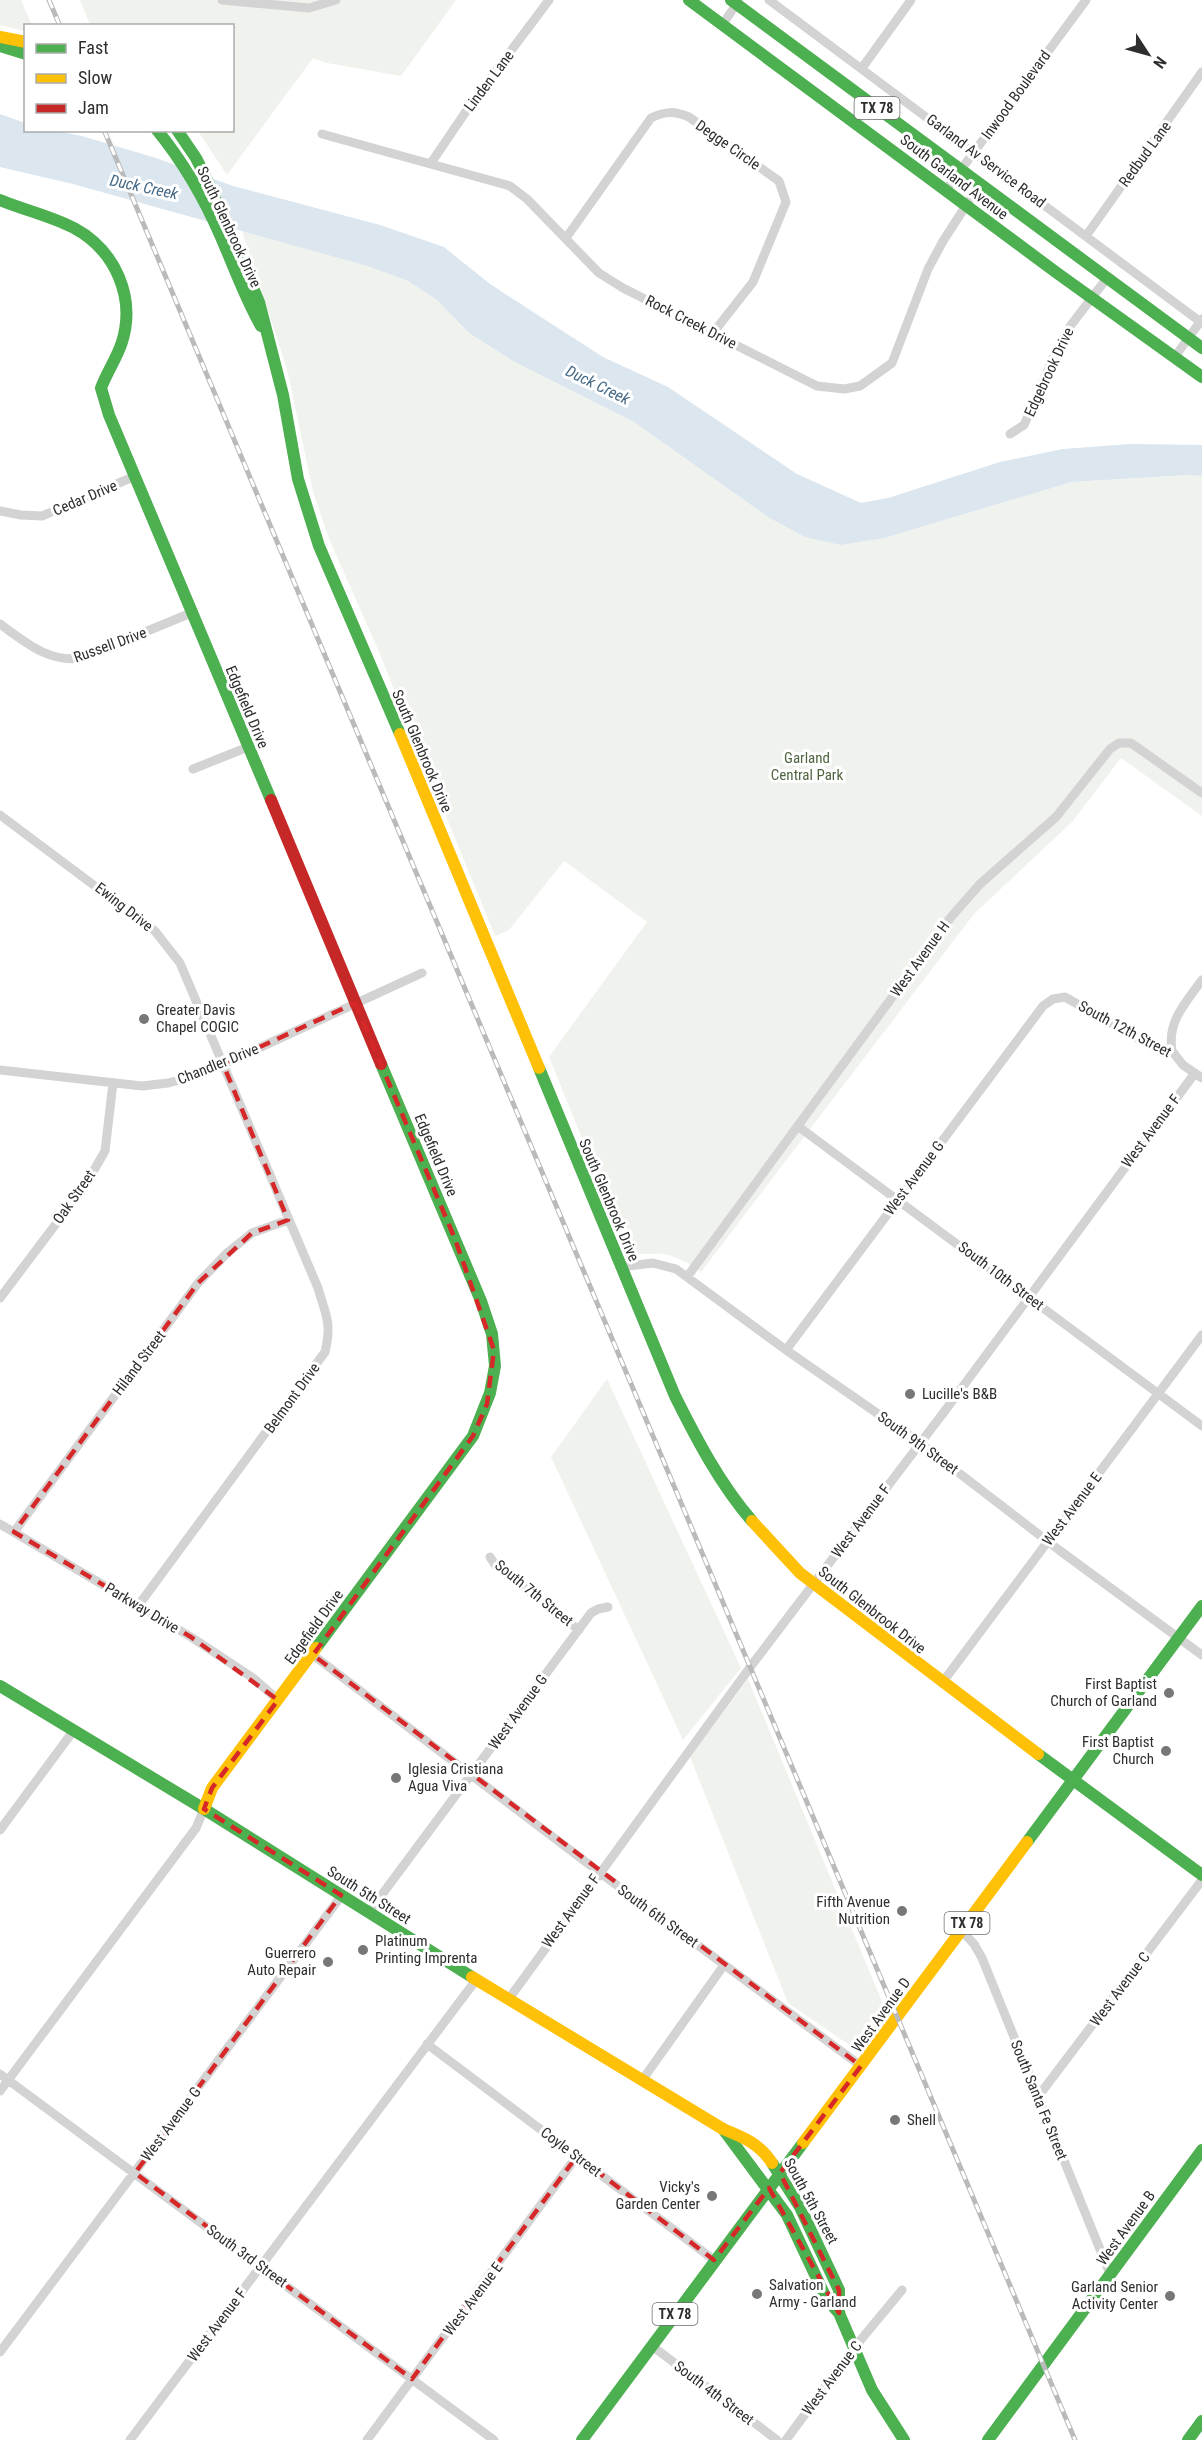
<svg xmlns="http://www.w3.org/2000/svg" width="1202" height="2440" viewBox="0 0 1202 2440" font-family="'Roboto Condensed',sans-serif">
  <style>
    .green { fill: #f0f3ed }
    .water { fill: #dbe6ef }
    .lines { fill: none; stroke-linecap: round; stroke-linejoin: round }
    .street { stroke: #d3d3d3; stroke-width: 9 }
    .fast { stroke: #4caf50; stroke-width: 12 }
    .slow { stroke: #ffc107; stroke-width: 12 }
    .jam { stroke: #c62828; stroke-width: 12 }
    .rail-casing { stroke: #bababa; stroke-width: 5 }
    .rail { stroke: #fff; stroke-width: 3; stroke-dasharray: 9; stroke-linecap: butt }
    .marked { fill: none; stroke: #d62828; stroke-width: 4.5; stroke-dasharray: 12 8; stroke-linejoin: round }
    .poi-dot { fill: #777; stroke: #fff; stroke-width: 2 }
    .labels { text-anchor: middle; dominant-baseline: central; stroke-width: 6; stroke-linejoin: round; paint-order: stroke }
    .shield { fill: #fff; stroke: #6d6d6d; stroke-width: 1.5 }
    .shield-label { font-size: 14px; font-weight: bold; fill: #2e2e2e }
    .street-label { font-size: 15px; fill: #2e2e2e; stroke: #fff }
    .park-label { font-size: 15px; fill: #4f6540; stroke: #fff }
    .poi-label { font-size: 15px; fill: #2e2e2e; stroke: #fff; text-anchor: start }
    .water-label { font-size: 16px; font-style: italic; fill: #456987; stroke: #fff }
  </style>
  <rect width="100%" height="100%" fill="#fff"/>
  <path class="green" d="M0,0H21L32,25L26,26L25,31L0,25Z
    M80,0H456L401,76L327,63L313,58L227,175L198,131L232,130V26L90,25Z
    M242,231L367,266L408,281L437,300L469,333L513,361L634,422L768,517L841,545L884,538L1072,482L1189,475L1202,476V816L1121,758L1072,822L974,914L701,1272C691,1264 680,1259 668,1255C655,1251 636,1258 627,1249L549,1057L647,922L564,861L509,930L495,936L376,645L330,541L313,492L287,369Z
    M607,1379L741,1668L683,1740L551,1457Z
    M748,1679L886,2011L858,2051L788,2003L690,1757Z"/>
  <path class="water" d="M0,114L25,123L26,130L57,131L82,136L156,158L233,186L380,225L444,247L490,284L603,357L668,387L797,474L861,503L888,498L1000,462L1063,449L1130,444L1202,445V476L1188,475L1072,482L884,538L841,545L805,537L768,517L634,422L513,361L469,333L437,300L408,281L367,266L73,184L0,167Z"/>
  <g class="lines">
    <path class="street" d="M222,0L309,8L336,0
      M769,0L1202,323
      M722,25L738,2
      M862,68L911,0
      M322,134L510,186L527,199L599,273L623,288L817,386L844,389L860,386L892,363L928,269L943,241L980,184
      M431,163L469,107L549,0
      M946,190L1086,0
      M1086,236L1202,72
      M566,238L651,118C666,111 674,111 689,117L779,181L786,202L753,282L713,333
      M1174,358L1202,319
      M1010,434L1024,425L1055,354L1071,325L1107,278
      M0,511L21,515L42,516L133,477
      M0,624C26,643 49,663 82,658L191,613
      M193,769L248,747
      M0,815L155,931L180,963L318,1288C326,1316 332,1323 325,1352L138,1606
      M1172,1051C1167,1022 1185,1003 1202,980
      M0,1070L142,1086L168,1083L200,1075L422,973
      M799,1127L1202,1426
      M620,1267L653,1263L676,1269L786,1350L920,1443L1059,1550L1202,1655
      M687,1277L951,917L980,884L1056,817L1110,749L1119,743H1131L1202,793
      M0,1298L86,1184L105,1151L113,1083
      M786,1350L1043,1006L1053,999L1065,997L1158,1050L1172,1051L1183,1065L1202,1078
      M0,1524L191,1637L253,1678L278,1700
      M14,1532L198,1283L227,1253L252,1233L288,1220
      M490,1557L496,1566L579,1630
      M313,1655L599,1872L861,2066
      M942,1683L1202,1335
      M0,1830L74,1730
      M369,1912L591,1613L598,1609L608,1607
      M962,1931L974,1944L982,1958L1110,2274
      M508,2000L751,1666L944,1412L1195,1073
      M427,2044L714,2260
      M0,2074L494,2440
      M643,2079L724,1965
      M0,2091L196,1828L204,1809
      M1037,2098L1202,1880
      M652,2346L777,2440
      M0,2352L342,1895
      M130,2440L476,1980
      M367,2440L577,2156
      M786,2440L853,2349L902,2290"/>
    <path class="fast" d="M689,0L1057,273L1202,377
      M731,0L1202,348
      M0,46L26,54
      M157,130C184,163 204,198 221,237C234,267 245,298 261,326
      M177,130L196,158L209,184L259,302L283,395L298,479L319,546L400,734
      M0,200C24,210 51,216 74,228C115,250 136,297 122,342C117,358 107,372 101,388L109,415L271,800
      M539,1068L675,1396C697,1440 720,1484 752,1521
      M316,1648L473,1436L490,1393L495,1366L492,1334L481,1301L381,1064
      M0,1686L204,1809L472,1977
      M1038,1754L1202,1875
      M1027,1842L1202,1606
      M723,2129L787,2215L826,2298L839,2313L872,2390L904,2440
      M772,2163L800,2207L839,2290V2313
      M582,2440L803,2143
      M988,2440L1202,2150
      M1188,2440L1202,2421"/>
    <path class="slow" d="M0,37L26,42
      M400,734L539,1068
      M752,1521L800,1573L1038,1754
      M204,1809L212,1788L316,1648
      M472,1977L723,2129C743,2137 760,2144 772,2163
      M803,2143L1027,1842"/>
    <path class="jam" d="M271,800L381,1064"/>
    <g class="rail-casing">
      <path id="rail" d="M49,0L60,26
        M104,130L1075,2440"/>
    </g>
    <use href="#rail" class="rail"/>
  </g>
  <path class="marked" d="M355,1003L455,1239L494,1350L487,1404L473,1436L313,1655L861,2066L780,2173L839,2290V2313L769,2188L714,2260L577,2156L412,2379L135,2173L341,1895L204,1809L212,1788L278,1700L191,1637L14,1532L198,1283L252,1233L288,1220L223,1064Z"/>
  <g class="poi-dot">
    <circle cx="144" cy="1019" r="6"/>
    <circle cx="910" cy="1394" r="6"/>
    <circle cx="1169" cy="1693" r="6"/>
    <circle cx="1166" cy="1751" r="6"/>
    <circle cx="396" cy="1778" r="6"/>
    <circle cx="902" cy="1911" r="6"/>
    <circle cx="363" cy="1950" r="6"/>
    <circle cx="328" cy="1962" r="6"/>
    <circle cx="895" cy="2120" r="6"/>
    <circle cx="712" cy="2196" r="6"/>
    <circle cx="757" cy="2294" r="6"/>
    <circle cx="1170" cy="2296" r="6"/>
  </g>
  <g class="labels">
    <g class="shield">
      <rect x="854.5" y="97" width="45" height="22" rx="4.5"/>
      <rect x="944.5" y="1912" width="45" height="22" rx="4.5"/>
      <rect x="652.5" y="2303" width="45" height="22" rx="4.5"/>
    </g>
    <g class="shield-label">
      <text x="877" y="108">TX 78</text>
      <text x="967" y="1923">TX 78</text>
      <text x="675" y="2314">TX 78</text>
    </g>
    <g class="street-label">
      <text transform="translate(489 81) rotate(-53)">Linden Lane</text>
      <text transform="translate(1016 95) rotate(-54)">Inwood Boulevard</text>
      <text transform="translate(728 145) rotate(35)">Degge Circle</text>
      <text transform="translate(1145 154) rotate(-54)">Redbud Lane</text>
      <text transform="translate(986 161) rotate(37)">Garland Av Service Road</text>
      <text transform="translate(954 177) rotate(37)">South Garland Avenue</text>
      <text transform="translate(229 227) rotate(65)">South Glenbrook Drive</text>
      <text transform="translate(691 322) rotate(27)">Rock Creek Drive</text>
      <text transform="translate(1049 372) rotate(-65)">Edgebrook Drive</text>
      <text transform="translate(85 498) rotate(-23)">Cedar Drive</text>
      <text transform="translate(110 645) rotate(-20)">Russell Drive</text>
      <text transform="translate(247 707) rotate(67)">Edgefield Drive</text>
      <text transform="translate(422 751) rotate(67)">South Glenbrook Drive</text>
      <text transform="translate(124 907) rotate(38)">Ewing Drive</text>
      <text transform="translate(920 959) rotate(-54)">West Avenue H</text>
      <text transform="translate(1125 1029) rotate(28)">South 12th Street</text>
      <text transform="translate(218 1064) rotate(-22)">Chandler Drive</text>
      <text transform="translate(1151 1131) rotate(-53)">West Avenue F</text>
      <text transform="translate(436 1155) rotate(67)">Edgefield Drive</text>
      <text transform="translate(914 1178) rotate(-53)">West Avenue G</text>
      <text transform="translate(74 1197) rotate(-55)">Oak Street</text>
      <text transform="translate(609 1200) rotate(67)">South Glenbrook Drive</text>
      <text transform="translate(1001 1276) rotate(37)">South 10th Street</text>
      <text transform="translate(139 1363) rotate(-53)">Hiland Street</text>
      <text transform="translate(292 1398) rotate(-54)">Belmont Drive</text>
      <text transform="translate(918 1443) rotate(36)">South 9th Street</text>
      <text transform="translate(1072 1509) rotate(-53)">West Avenue E</text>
      <text transform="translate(861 1521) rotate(-53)">West Avenue F</text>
      <text transform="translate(534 1593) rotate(39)">South 7th Street</text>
      <text transform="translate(142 1608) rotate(31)">Parkway Drive</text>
      <text transform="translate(872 1610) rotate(38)">South Glenbrook Drive</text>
      <text transform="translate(314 1627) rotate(-54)">Edgefield Drive</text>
      <text transform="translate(518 1712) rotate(-54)">West Avenue G</text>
      <text transform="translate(369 1895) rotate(32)">South 5th Street</text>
      <text transform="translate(571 1911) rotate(-54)">West Avenue F</text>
      <text transform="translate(658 1916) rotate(36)">South 6th Street</text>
      <text transform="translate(1120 1989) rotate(-53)">West Avenue C</text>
      <text transform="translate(881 2015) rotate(-54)">West Avenue D</text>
      <text transform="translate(1039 2100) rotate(68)">South Santa Fe Street</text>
      <text transform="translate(171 2124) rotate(-53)">West Avenue G</text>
      <text transform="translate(571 2152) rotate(37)">Coyle Street</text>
      <text transform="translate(811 2201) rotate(61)">South 5th Street</text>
      <text transform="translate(1126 2228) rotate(-54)">West Avenue B</text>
      <text transform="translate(247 2256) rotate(36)">South 3rd Street</text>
      <text transform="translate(473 2299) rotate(-53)">West Avenue E</text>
      <text transform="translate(217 2325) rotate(-53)">West Avenue F</text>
      <text transform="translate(832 2378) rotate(-53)">West Avenue C</text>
      <text transform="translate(714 2393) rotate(37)">South 4th Street</text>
    </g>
    <g class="park-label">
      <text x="807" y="758">Garland<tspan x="807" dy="17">Central Park</tspan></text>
    </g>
    <g class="poi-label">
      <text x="156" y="1010">Greater Davis<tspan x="156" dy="17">Chapel COGIC</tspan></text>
      <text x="922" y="1394">Lucille's B&amp;B</text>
      <text x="1157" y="1684" text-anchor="end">First Baptist<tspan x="1157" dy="17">Church of Garland</tspan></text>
      <text x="1154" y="1742" text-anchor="end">First Baptist<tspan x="1154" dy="17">Church</tspan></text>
      <text x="408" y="1769">Iglesia Cristiana<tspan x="408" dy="17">Agua Viva</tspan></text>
      <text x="890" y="1902" text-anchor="end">Fifth Avenue<tspan x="890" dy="17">Nutrition</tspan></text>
      <text x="375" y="1941">Platinum<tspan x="375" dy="17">Printing Imprenta</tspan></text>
      <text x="316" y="1953" text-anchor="end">Guerrero<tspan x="316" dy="17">Auto Repair</tspan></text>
      <text x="907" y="2120">Shell</text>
      <text x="700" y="2187" text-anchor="end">Vicky's<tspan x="700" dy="17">Garden Center</tspan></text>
      <text x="769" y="2285">Salvation<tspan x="769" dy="17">Army - Garland</tspan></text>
      <text x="1158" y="2287" text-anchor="end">Garland Senior<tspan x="1158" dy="17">Activity Center</tspan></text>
    </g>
    <g class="water-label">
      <text transform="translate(144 187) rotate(12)">Duck Creek</text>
      <text transform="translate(598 385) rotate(26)">Duck Creek</text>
    </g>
  </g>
  <rect x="24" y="24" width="210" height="108" fill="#ffffff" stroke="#ababab" stroke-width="1.5"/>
  <rect x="36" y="44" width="30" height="9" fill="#4caf50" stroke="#ababab" stroke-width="1.5"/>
  <text x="78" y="54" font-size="18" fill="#2e2e2e">Fast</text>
  <rect x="36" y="74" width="30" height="9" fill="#ffc107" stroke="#ababab" stroke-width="1.5"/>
  <text x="78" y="84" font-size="18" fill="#2e2e2e">Slow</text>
  <rect x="36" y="104" width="30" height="9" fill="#c62828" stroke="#ababab" stroke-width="1.5"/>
  <text x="78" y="114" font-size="18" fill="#2e2e2e">Jam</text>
  <g transform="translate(1148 54) rotate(126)" stroke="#ffffff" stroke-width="4.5" paint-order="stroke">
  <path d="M0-4.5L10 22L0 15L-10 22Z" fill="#2e2e2e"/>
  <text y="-9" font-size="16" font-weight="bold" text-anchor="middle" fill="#2e2e2e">N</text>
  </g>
</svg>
